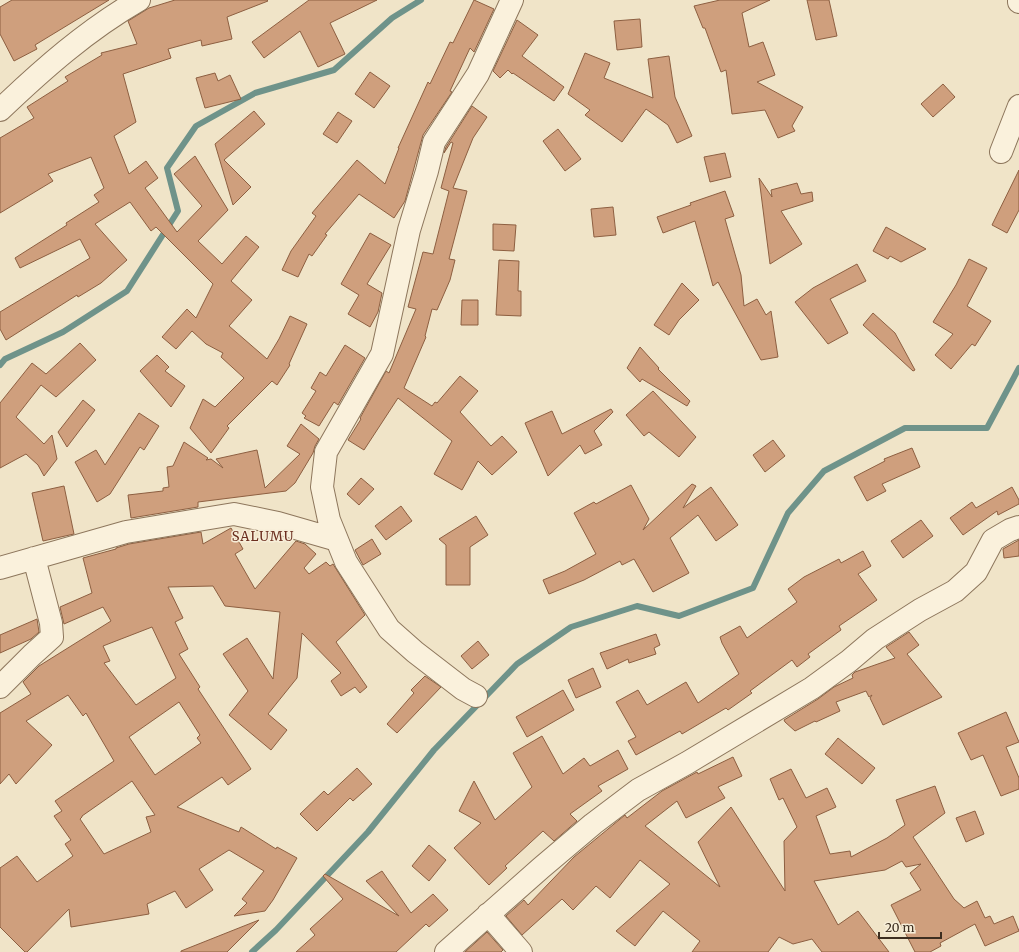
<svg xmlns="http://www.w3.org/2000/svg" width="1019" height="952" viewBox="0 0 1019 952" font-family="Merriweather,serif">
  <style>
    .lines { fill: none; stroke-linecap: round; stroke-linejoin: round }
    .stream { stroke: #6f938a; stroke-width: 6 }
    .building { fill: #cf9f7d; stroke: #8d5f41; fill-rule: evenodd }
    .minor-casing { stroke: #8d765c; stroke-width: 24 }
    .minor { stroke: #faf1dc; stroke-width: 22 }
    .labels { text-anchor: middle; dominant-baseline: central; stroke-width: 3; stroke-linejoin: round; paint-order: stroke }
    .neighbourhood-label { font-size: 13px; letter-spacing: 1px; fill: #6b2e1e; stroke: #f7eed8 }
  </style>
  <rect width="100%" height="100%" fill="#f0e4c8"/>
  <g class="lines">
    <path class="stream" d="M0,365L5,359L63,332L127,291L178,211L167,168L196,126L255,93L334,70L392,18L421,0
      M252,952L276,930L368,832L434,750L517,664L571,627L637,606L679,616L753,588L788,513L824,471L905,428H987L1019,368"/>
  </g>
  <path class="building" d="M12,0H109L35,45L37,49L14,61L0,34V7Z
    M175,0H267L268,1L227,17L232,39L202,46L201,40L168,49L171,58L123,74L136,122L114,136L129,174L146,161L158,178L145,188L177,232L202,206L174,174L195,156L228,210L198,241L222,264L246,236L259,247L231,281L252,300L229,326L267,359L279,339L290,316L307,324L289,364L290,365L277,385L272,381L227,426L229,428L211,453L190,428L203,399L215,407L244,378L221,357L223,353L206,344L192,331L176,349L162,337L187,309L196,318L213,284L156,227L151,231L130,202L95,224L127,260L101,283L78,297L77,295L6,340L0,329V312L90,258L80,239L20,268L15,258L67,225L66,223L99,202L94,195L104,188L91,157L48,174L53,181L0,213V138L34,118L27,107L68,81L65,77L102,55L101,53L137,44L128,21L149,8Z
    M309,0H377L330,23L345,54L318,67L300,31L264,58L252,42Z
    M474,0L494,9L474,52L470,48L450,91L452,92L423,135L405,201L394,218L359,194L325,234L327,235L312,256L309,254L298,277L282,270L291,251L316,216L312,213L357,160L385,184L399,148H398L428,82L430,84L450,42L453,43Z
    M720,0H770L742,13L749,47L763,42L775,75L757,82L803,107L792,126L795,131L778,138L765,110L732,114L726,70L721,72L705,28H703L694,6Z
    M807,0H829L837,36L816,40Z
    M640,19L642,47L617,50L614,21Z
    M517,20L538,35L522,56L564,87L554,101L513,73L512,74L508,70L500,78L493,71Z
    M585,53L610,63L604,78L653,98L648,59L669,56L675,97L692,136L677,143L668,125L646,109L622,142L585,115L590,110L568,94Z
    M370,72L390,86L374,108L355,94Z
    M215,73L218,81L230,75L241,99L205,108L196,78Z
    M943,84L955,97L933,117L921,104Z
    M472,106L487,117L473,138L453,188L467,191L449,259L455,260L450,280L437,310L432,309L425,336L426,337L404,388L432,406L435,402L437,403L460,376L478,391L460,412L491,446L502,436L517,452L492,475L478,461L462,490L434,474L452,441L398,398L364,450L348,440L361,419L360,418L386,371L389,373L416,309L408,307L423,252L433,254L449,191L441,188L453,143L451,142L444,153L446,147Z
    M254,111L265,124L224,160L251,187L233,205L215,144Z
    M338,112L352,121L337,143L323,134Z
    M558,129L581,159L565,171L543,141Z
    M725,153L731,177L710,182L704,157Z
    M1019,170V210L1007,233L992,225Z
    M759,178L772,197L771,190L797,183L801,194L812,192L813,201L781,211L802,244L770,264Z
    M725,191L734,216L725,219L741,275L744,306L757,299L766,315L771,311L778,357L761,360L718,282L713,286L695,221L663,233L657,217L691,205L690,203Z
    M613,207L616,235L594,237L591,209Z
    M493,224L516,225L514,251L493,250Z
    M886,227L926,249L901,262L890,256L888,259L873,251Z
    M370,233L391,245L367,284L382,293L378,312L370,327L348,314L359,295L341,284Z
    M969,259L987,268L967,306L991,321L975,346L972,344L951,369L935,355L953,334L933,322L956,285Z
    M499,260L519,261L518,291H521V316L496,315Z
    M857,264L866,281L830,299L848,333L828,344L795,302L813,288Z
    M682,283L699,300L679,320L669,335L654,325Z
    M462,300H478V325H461Z
    M873,313L895,333L915,370L913,371L863,325Z
    M80,343L96,360L56,397L41,385L16,417L44,444L52,435L57,459L44,476L38,465L26,454L0,468V403L32,363L46,374Z
    M345,345L365,358L338,405L334,402L319,426L304,418L306,416L302,413L316,391L311,388L320,372L326,376Z
    M640,347L659,368L658,369L690,401L687,406L642,379L640,382L627,368Z
    M157,355L169,367L165,371L185,386L171,407L140,371Z
    M653,391L696,437L679,457L649,432L644,436L626,415Z
    M83,400L95,410L67,447L58,432Z
    M611,409L613,412L594,431L602,445L585,454L580,445L548,476L525,423L552,411L562,434Z
    M139,413L159,426L144,450L140,447L110,494L97,502L75,462L96,450L105,465Z
    M301,424L319,439L315,446L313,453L295,483L286,491L198,502V507L131,518L128,495L163,491V488L169,487L167,467L173,466L184,442L208,458L206,460L211,459L223,468L216,459L257,450L265,488L300,454L287,446Z
    M773,440L785,456L765,472L753,455Z
    M912,448L920,467L882,484L886,491L867,501L854,477L885,461L884,459Z
    M361,478L374,489L359,505L347,494Z
    M692,484L696,486L683,508L711,487L738,525L716,541L698,515L670,538L689,573L653,592L634,559L622,565L620,561L584,580L549,594L543,580L565,571L596,554L574,513L594,502L596,504L631,485L649,519L643,530Z
    M64,486L74,534L43,541L32,493Z
    M1012,487L1019,500V504L998,515L997,511L963,535L950,518L972,502L976,508Z
    M401,506L412,521L386,540L375,526Z
    M476,516L488,535L470,547V585H446V545L439,539Z
    M921,520L933,536L903,558L891,541Z
    M231,528L243,549L235,554L255,589L296,541L305,544L316,554L304,568L309,574L326,562L330,566L333,564L365,615L336,642L367,687L360,693L355,687L341,696L331,681L341,673L302,633L297,678L268,714L287,730L271,750L229,715L248,691L223,654L247,638L273,679L280,612L225,606L213,586L168,587L183,618L175,622L188,649L179,654L200,687L198,689L251,769L228,785L222,777L177,807L239,832L241,827L276,849L277,847L297,858L273,900L265,911L234,916L247,903L242,899L264,871L229,850L199,869L213,890L186,908L175,891L147,904L149,914L71,927L69,909L27,952H25L0,927V868L17,856L37,882L73,856L65,844L71,840L54,816L62,811L55,801L114,761L86,713L83,716L68,695L26,721L52,745L16,784L9,774L0,784V713L31,694L23,682L39,666L111,621L103,607L64,624L60,607L92,593L83,558L116,549V548L129,544L201,532L203,544ZM152,627L176,678L136,705L104,663L110,661L103,646ZM179,702L200,735L197,738L201,743L155,775L129,737ZM132,781L155,815L146,817L151,832L104,854L80,819L82,817V816Z
    M372,539L381,554L363,565L355,550Z
    M1019,540V556L1004,558L1003,549Z
    M863,551L871,566L858,574L877,600L839,626L841,630L808,654L810,657L797,667L792,660L750,691L752,693L728,710L726,708L682,734L680,731L636,755L628,741L636,737L616,702L638,690L647,705L686,682L698,703L739,674L722,643L720,637L740,626L747,638L797,602L788,589L804,577L839,559L841,563Z
    M37,619L39,632L31,639L0,653V635Z
    M909,632L919,645L907,654L942,697L883,725L870,698L872,695L869,697L866,691L836,702L840,711L816,722L815,721L795,731L785,722L784,720L818,699L834,687L853,678L852,675L855,672L895,658L886,647Z
    M656,634L660,645L654,648L656,654L629,663L628,659L607,669L600,653Z
    M478,641L489,655L472,669L461,656Z
    M593,668L601,687L576,698L568,680Z
    M425,676L441,687L397,733L387,724L414,693L411,690Z
    M563,690L574,710L527,737L516,717Z
    M1006,712L1019,742L1006,747L1019,778V789L1001,796L983,755L971,760L958,733Z
    M542,736L563,774L584,758L590,766L618,750L628,769L598,786L602,791L570,814L577,821L554,841L543,831L505,866L507,868L489,885L454,848L481,823L459,811L474,781L495,820L532,787L513,753Z
    M838,738L875,768L862,784L825,754Z
    M733,757L742,776L718,787L725,798L686,818L677,801L645,826L720,887L698,842L731,807L785,891L784,841L797,827L783,798L779,800L770,779L791,769L806,798L827,788L836,807L816,816L830,854L850,851L851,857L887,838L905,825L896,800L935,786L945,813L913,837L954,899L964,908L977,901L985,918L990,916L994,924L1013,916L1019,931L985,946L975,924L940,943L941,946L930,952H915L891,905L921,890L910,873L921,864L906,867L902,861L885,870L814,881L838,925L858,911L889,952H822L812,939L793,944L779,937L768,952H692L700,941L663,911L635,946L616,931L670,884L640,860L610,898L596,886L573,910L562,899L522,935L506,916L524,900L528,905L574,857L625,815L627,818L662,791L697,772L698,774Z
    M357,768L372,784L353,801L350,798L317,831L300,814L324,791L328,795Z
    M975,811L984,834L966,842L956,818Z
    M429,845L446,860L429,881L412,866Z
    M382,871L411,913L433,894L448,910L429,927L426,924L396,952H296L315,935L310,929L343,899L323,876L325,874L399,916L366,881Z
    M259,920L227,952H181V951Z
    M487,932L503,950L501,952H465Z"/>
  <g class="lines">
    <g class="minor-casing">
      <path id="minor" d="M1019,0V2
        M0,110C43,69 87,30 139,0
        M1001,152L1019,106
        M0,568L126,532L234,514L278,523L337,540
        M0,687L32,655L52,637L51,623L34,558
        M476,696L463,689L415,652L389,629L346,562L329,520L322,487L326,452L382,354L409,230L427,171L434,142L478,74L512,0
        M488,914L521,952
        M446,952L541,868L593,824L638,790L687,763L812,688L849,661L875,639L920,610L955,591L976,572L993,540L1010,530L1019,527"/>
    </g>
    <use href="#minor" class="minor"/>
  </g>
  <g class="labels">
    <g class="neighbourhood-label">
      <text x="263" y="536">SALUMU</text>
    </g>
  </g>
  <path d="M879 932v6h62v-6" fill="none" stroke="#3d2e20" stroke-width="2"/>
  <text x="885" y="932" font-size="12" fill="#3d2e20" stroke="#f7eed8" stroke-width="3" paint-order="stroke">20 m</text>
</svg>
